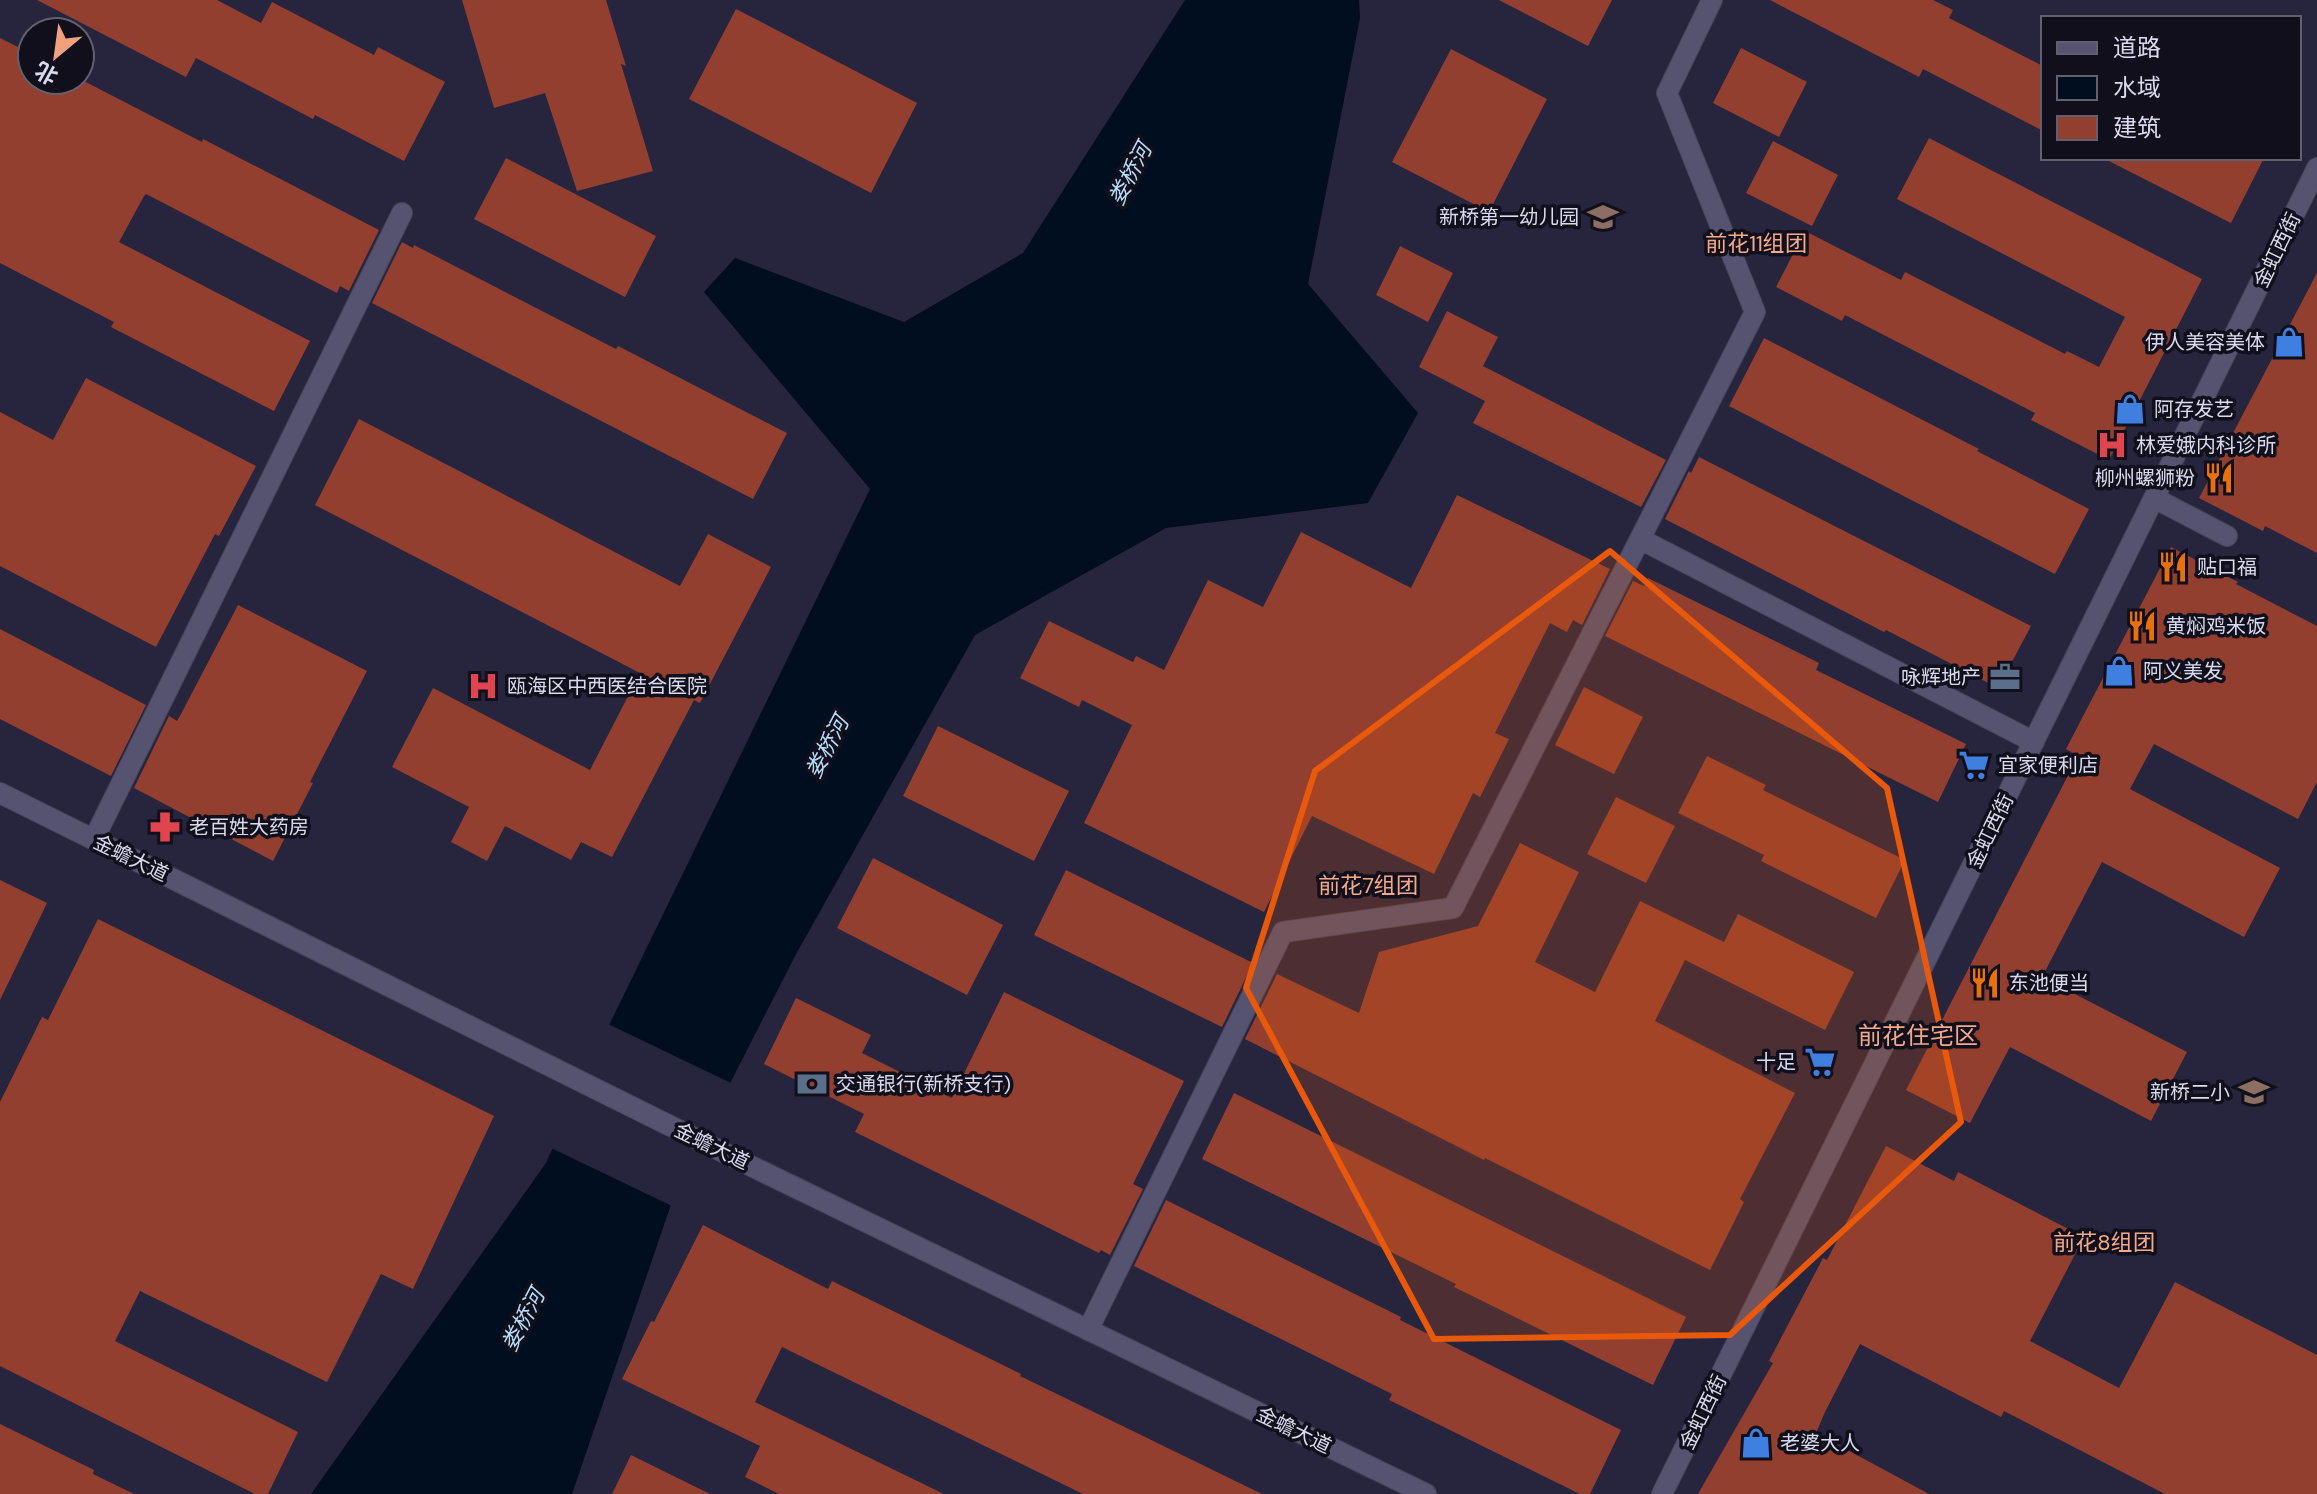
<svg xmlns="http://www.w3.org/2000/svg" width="2317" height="1494" viewBox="0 0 2317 1494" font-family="'DM Sans','Noto Sans SC',sans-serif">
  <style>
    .water { fill: #000e1f }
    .pier { fill: #27243e }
    .building { fill: #933f2f }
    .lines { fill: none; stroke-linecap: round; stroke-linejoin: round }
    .minor-casing { stroke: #454259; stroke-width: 22 }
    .minor { stroke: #565371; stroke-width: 20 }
    .marked { fill: #e8590c; fill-opacity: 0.2; stroke: #e8590c; stroke-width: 6; stroke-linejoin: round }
    .labels { text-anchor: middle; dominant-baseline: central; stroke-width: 7; stroke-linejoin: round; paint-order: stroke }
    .poi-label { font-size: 20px; fill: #dbdaec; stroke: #100f1b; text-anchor: start }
    .street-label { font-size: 20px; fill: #dbdaec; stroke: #100f1b }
    .water-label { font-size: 22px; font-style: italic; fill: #b6defc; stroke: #100f1b }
    .neighbourhood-label { font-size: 22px; fill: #f5a989; stroke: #100f1b }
    .quarter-label { font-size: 24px; fill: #f5a989; stroke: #100f1b }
  </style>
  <rect width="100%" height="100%" fill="#27243e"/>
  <path class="water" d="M1185,0H1359L1360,18L1308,284L1418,413L1368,503L1166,528L975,635L795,956L677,1187L572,1494H311L546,1163L598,1048L870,489L704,292L735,258L904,322L1023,253Z"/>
  <path class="pier" d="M606,1023L733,1084L681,1188L674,1207L549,1147Z"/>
  <path class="building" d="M37,0H217L261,23L272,2L374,55L378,47L445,82L404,161L315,115L313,119L196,58L186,77Z
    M462,0H606L626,66L621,64L653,171L577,191L545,93L494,108Z
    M1499,0H1612L1588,46Z
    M1770,0H1933L1953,10L1949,18L2043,66V131L1923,69L1919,77Z
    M736,9L917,103L871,193L689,99Z
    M0,38L32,54V80L80,79L202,142L203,139L379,230L349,291L340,286L337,293L146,194L144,196L119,242L310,341L274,411L111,327L114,322L0,263Z
    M1741,48L1807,82L1779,137L1713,103Z
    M1451,49L1547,99L1489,212L1392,162Z
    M1929,138L2202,279L2109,460L2031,420L2035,413L1845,315L1842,321L1776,287L1805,231L1901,280L1905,272L2065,354L2067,351L2099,367L2125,317L1897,199Z
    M1773,141L1838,175L1812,226L1746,193Z
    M506,158L656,236L625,297L474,219Z
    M2103,158H2264L2231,223Z
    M402,242L413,248L414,245L616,349L618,346L787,433L753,499L372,303Z
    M1400,246L1453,273L1428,322L1376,295Z
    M2317,273V553L2265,526L2263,531L2199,498Z
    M1447,311L1498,337L1483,366L1666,460L1641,507L1473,423L1485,401L1419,367Z
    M1764,338L1979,449L1977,451L2089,509L2055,574L1729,406Z
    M86,378L256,466L219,536L215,534L156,647L0,566V412L53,440Z
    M359,419L680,586L708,534L771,567L700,703L694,700L612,857L581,842L571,860L505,826L487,861L451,842L469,807L392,767L433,688L590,770L640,673L315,505Z
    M1699,457L2031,626L1998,688L1886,630L1884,632L1665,519L1689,471L1691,473Z
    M1457,495L1610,569L1582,625L1573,620L1567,632L1550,623L1495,733L1509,739L1480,797L1473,793L1434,874L1312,816L1264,912L1084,823L1132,725L1082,700L1079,707L1020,678L1049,621L1133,662L1136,656L1164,670L1208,580L1263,607L1301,532L1411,588Z
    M2171,547L2238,582L2236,584L2317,626V782L2298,819L2154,744L2130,789L2280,868L2244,937L2102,862L2042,977L2187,1052L2151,1121L2010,1047L1970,1123L1906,1090L2078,756L2066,749Z
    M1648,578L1819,663L1816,670L1966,744L1938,802L1605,636L1633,581L1644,586Z
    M238,605L367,671L310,782L313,783L273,861L134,788L169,716L177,721L181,714Z
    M0,629L146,705L111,776L0,719Z
    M1584,687L1643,717L1614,774L1555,745Z
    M938,726L1069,791L1034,861L903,796Z
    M1707,756L1766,785L1763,790L1905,860L1876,918L1761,861L1764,855L1678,813Z
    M1616,797L1675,826L1646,883L1587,854Z
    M1520,843L1579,872L1535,962L1595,992L1640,901L1724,942L1738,914L1854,972L1825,1030L1685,960L1655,1021L1795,1093L1740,1199L1744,1202L1710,1270L1485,1158L1484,1160L1245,1039L1277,974L1359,1013L1379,952L1478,926Z
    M873,858L1003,925L967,995L837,928Z
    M1066,870L1253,963L1222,1027L1034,935Z
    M0,880L47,903L0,1000Z
    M98,919L494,1116L413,1289L381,1274L327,1382L140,1291L115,1341L298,1432L268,1494H255L0,1366V1102L42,1017L48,1020Z
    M1004,992L1184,1081L1133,1184L1143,1189L1110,1255L1101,1250L1099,1253L855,1132L864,1114L764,1064L796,998L871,1035L862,1053L952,1098Z
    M1234,1093L1686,1317L1653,1385L1454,1287L1456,1284L1202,1159Z
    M1886,1146L1954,1181L1958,1172L2084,1237L2030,1341L2119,1388L2175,1282L2317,1355V1494H2165L2004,1411L2001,1417L1860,1344L1825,1412L1816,1433L1929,1494H1698L1773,1363L1769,1361L1823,1258L1827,1260Z
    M1166,1200L1401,1317L1400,1320L1621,1430L1590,1494H1580L1389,1400L1392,1394L1134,1266Z
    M703,1225L828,1289L832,1281L1021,1374L1020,1376L1262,1494H1083L782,1347L755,1402L944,1494H779L745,1477L760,1446L622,1379L651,1321L654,1322Z
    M0,1424L94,1470L93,1474L134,1494H0Z
    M631,1455L710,1494H612Z"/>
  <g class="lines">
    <g class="minor-casing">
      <path id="minor" d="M2154,498L2227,536
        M1640,539L2034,742
        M0,793L749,1165L1426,1494
        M94,839L402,213
        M1088,1330L1283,932L1453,908L1755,312L1667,93L1712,0
        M1662,1494L2317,168"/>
    </g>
    <use href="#minor" class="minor"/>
  </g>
  <path class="marked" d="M1610,551L1887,788L1961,1122L1730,1335L1434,1339L1246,988L1315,771Z"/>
  <defs>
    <g id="school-bare" transform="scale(2.4)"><path d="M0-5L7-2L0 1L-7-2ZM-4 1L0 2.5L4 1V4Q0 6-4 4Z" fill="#8d6e63" stroke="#100f1b" stroke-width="2.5" paint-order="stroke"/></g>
    <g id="shop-bare" transform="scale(2.4)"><path d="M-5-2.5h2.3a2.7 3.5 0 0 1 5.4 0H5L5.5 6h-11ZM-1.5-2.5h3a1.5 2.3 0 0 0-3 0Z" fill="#3f7fe0" stroke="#100f1b" stroke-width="2.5" paint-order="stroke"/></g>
    <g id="hospital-bare" transform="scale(2.4)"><path d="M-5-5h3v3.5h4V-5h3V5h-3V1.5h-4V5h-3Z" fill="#e0444e" stroke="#100f1b" stroke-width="2.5" paint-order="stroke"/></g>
    <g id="restaurant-bare" transform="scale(2.4)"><path d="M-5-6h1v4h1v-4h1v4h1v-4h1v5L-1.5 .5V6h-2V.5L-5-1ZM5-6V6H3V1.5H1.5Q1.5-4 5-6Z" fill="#e8710a" stroke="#100f1b" stroke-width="2.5" paint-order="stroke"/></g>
    <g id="office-bare" transform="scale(2.4)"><path d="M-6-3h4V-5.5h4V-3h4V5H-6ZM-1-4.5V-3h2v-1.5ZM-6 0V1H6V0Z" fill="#5c6f8a" stroke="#100f1b" stroke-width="2.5" paint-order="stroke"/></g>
    <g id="supermarket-bare" transform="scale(2.4)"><path d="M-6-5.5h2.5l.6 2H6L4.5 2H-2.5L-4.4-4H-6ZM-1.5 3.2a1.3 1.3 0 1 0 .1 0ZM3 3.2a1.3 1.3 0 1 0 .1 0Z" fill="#3f7fe0" stroke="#100f1b" stroke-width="2.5" paint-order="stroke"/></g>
    <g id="pharmacy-bare" transform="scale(2.4)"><path d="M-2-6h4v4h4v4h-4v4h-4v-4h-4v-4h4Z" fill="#e0444e" stroke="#100f1b" stroke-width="2.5" paint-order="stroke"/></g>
    <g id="bank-bare" transform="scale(2.4)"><path d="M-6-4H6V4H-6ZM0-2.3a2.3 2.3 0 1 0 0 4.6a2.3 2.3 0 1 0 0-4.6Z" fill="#5c6f8a" stroke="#100f1b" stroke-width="2.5" paint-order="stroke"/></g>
  </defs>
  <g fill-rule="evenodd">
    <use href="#school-bare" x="1603" y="217"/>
    <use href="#shop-bare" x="2289" y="342"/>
    <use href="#shop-bare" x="2130" y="409"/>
    <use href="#hospital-bare" x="2112" y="445"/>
    <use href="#restaurant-bare" x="2219" y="478"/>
    <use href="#restaurant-bare" x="2173" y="567"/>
    <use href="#restaurant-bare" x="2142" y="626"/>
    <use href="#shop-bare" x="2119" y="671"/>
    <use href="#office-bare" x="2005" y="677"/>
    <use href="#hospital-bare" x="483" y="686"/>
    <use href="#supermarket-bare" x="1974" y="765"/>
    <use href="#pharmacy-bare" x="165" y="827"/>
    <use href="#restaurant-bare" x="1985" y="983"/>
    <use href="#supermarket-bare" x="1820" y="1062"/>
    <use href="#bank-bare" x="812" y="1084"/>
    <use href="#school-bare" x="2254" y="1092"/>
    <use href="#shop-bare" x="1756" y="1443"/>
  </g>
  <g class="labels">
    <g class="poi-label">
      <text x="1579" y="217" text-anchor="end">新桥第一幼儿园</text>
      <text x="2265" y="342" text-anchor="end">伊人美容美体</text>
      <text x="2154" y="409">阿存发艺</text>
      <text x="2136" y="445">林爱娥内科诊所</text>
      <text x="2195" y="478" text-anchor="end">柳州螺狮粉</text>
      <text x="2197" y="567">贴口福</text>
      <text x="2166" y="626">黄焖鸡米饭</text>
      <text x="2143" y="671">阿义美发</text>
      <text x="1981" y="677" text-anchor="end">咏辉地产</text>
      <text x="507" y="686">瓯海区中西医结合医院</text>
      <text x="1998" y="765">宜家便利店</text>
      <text x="189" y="827">老百姓大药房</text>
      <text x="2009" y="983">东池便当</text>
      <text x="1796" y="1062" text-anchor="end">十足</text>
      <text x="836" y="1084">交通银行(新桥支行)</text>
      <text x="2230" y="1092" text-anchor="end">新桥二小</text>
      <text x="1780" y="1443">老婆大人</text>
    </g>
    <g class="street-label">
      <text transform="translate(2277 250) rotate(-64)">金虹西街</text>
      <text transform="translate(1990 831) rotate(-64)">金虹西街</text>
      <text transform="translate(131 858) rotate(26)">金蟾大道</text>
      <text transform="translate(712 1146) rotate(26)">金蟾大道</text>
      <text transform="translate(1703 1412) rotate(-64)">金虹西街</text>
      <text transform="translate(1294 1430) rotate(26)">金蟾大道</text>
    </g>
    <g class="water-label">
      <text transform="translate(1130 174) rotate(-62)">娄桥河</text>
      <text transform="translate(827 747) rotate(-62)">娄桥河</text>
      <text transform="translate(523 1320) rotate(-62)">娄桥河</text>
    </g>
    <g class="neighbourhood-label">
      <text x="1756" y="243">前花11组团</text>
      <text x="1368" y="885">前花7组团</text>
      <text x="2104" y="1242">前花8组团</text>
    </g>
    <g class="quarter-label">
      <text x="1918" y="1035">前花住宅区</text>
    </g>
  </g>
  <rect x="2041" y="16" width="260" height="144" fill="#100f1b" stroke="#61606f" stroke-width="2"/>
  <rect x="2057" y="42" width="40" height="12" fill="#565371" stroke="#61606f" stroke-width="2"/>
  <text x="2113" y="56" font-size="24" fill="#dbdaec">道路</text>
  <rect x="2057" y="76" width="40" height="24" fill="#000e1f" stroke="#61606f" stroke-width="2"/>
  <text x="2113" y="96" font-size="24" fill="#dbdaec">水域</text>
  <rect x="2057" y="116" width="40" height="24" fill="#933f2f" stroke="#61606f" stroke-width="2"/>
  <text x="2113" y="136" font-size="24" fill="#dbdaec">建筑</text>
  <g transform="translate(56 56) rotate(209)"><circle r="38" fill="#100f1b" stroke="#61606f" stroke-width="2"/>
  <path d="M0-6L14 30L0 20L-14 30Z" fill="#f2a17e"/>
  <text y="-12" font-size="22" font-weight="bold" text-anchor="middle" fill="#dbdaec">北</text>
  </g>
</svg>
